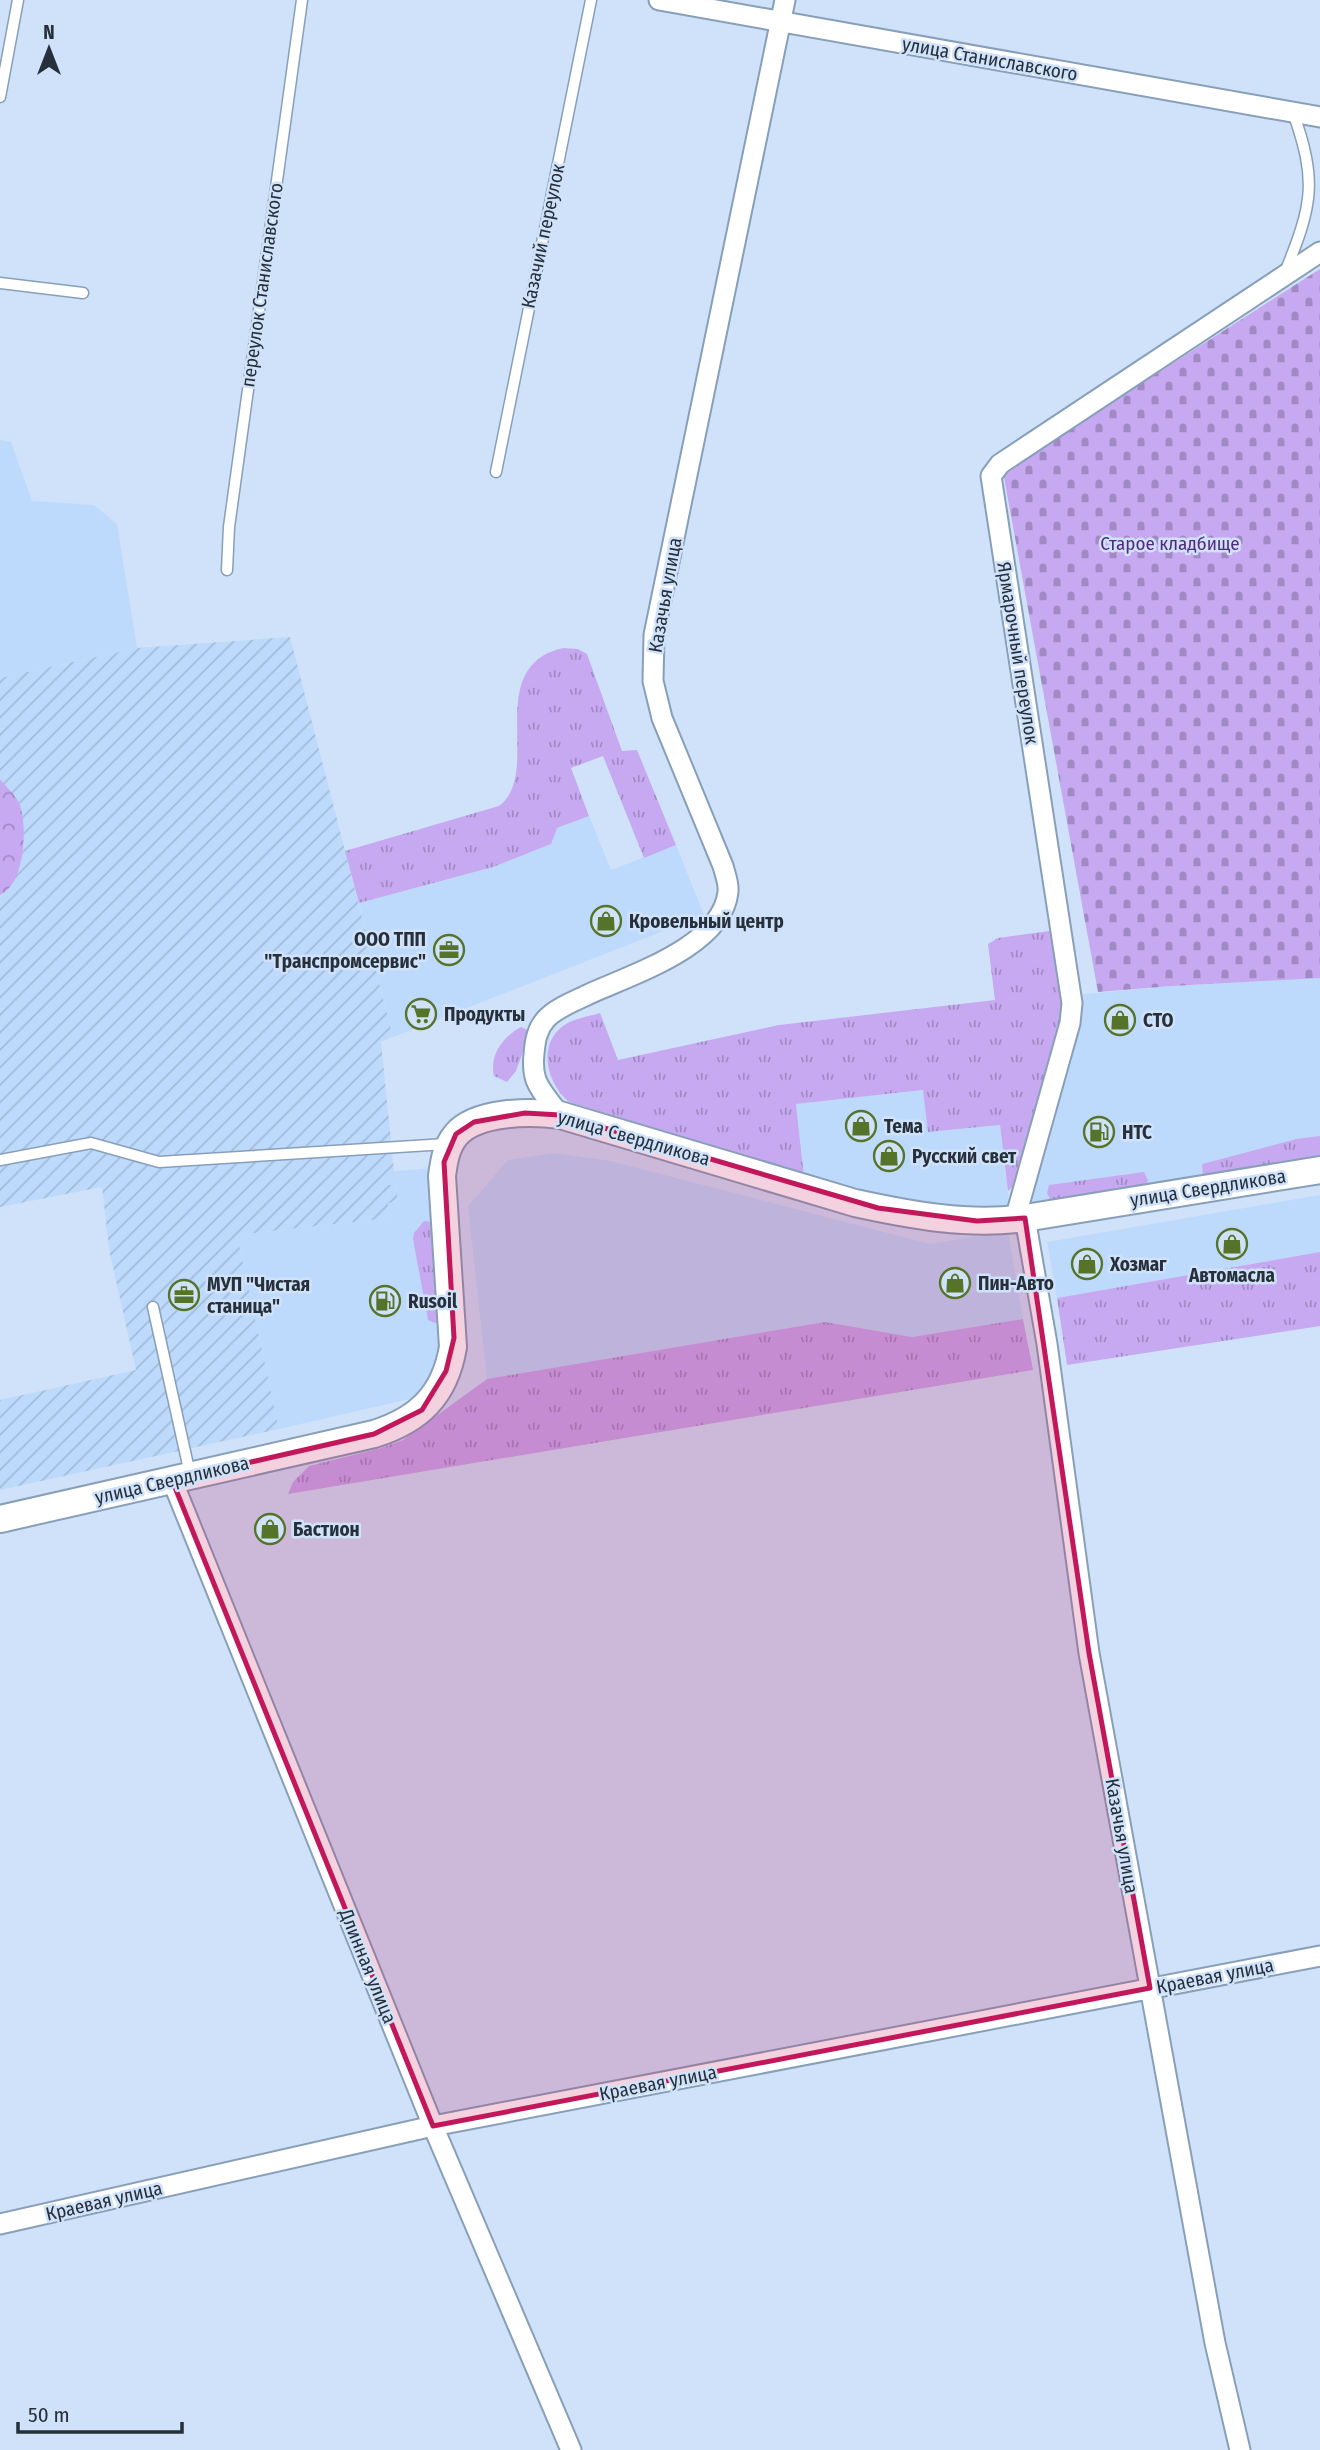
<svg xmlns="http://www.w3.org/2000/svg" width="1320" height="2450" viewBox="0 0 1320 2450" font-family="'Fira Sans Condensed',sans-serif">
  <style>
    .built { fill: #bddafc }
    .industrial { fill: url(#industrial-furrows) }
    .grass { fill: url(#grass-tufts) }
    .forest { fill: url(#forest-crowns) }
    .cemetery { fill: url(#cemetery-stones) }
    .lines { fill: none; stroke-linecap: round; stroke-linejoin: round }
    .lane-casing { stroke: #889fb9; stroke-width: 13 }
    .street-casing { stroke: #889fb9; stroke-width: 23 }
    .secondary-casing { stroke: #889fb9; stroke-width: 30 }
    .lane { stroke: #fff; stroke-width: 10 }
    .street { stroke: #fff; stroke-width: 19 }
    .secondary { stroke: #fff; stroke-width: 26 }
    .marked { fill: #c2185b; fill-opacity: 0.2; stroke: #c2185b; stroke-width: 5; stroke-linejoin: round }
    .labels { text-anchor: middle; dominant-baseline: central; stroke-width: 5; stroke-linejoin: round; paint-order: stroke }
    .street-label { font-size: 19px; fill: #262f3a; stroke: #cfe2f9 }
    .park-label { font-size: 19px; fill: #552883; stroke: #cfe2f9 }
    .poi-label { font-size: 19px; font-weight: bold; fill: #262f3a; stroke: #cfe2f9; text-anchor: start }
  </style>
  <defs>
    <pattern id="industrial-furrows" width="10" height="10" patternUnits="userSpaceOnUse" patternTransform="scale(1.75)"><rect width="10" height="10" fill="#bddafc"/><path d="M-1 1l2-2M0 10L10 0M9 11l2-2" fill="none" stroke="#a2bbd9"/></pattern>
    <pattern id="grass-tufts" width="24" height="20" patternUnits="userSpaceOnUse" patternTransform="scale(1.75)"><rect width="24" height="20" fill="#c7a9f1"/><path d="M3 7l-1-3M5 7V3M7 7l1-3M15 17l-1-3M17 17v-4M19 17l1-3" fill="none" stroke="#a18ac4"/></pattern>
    <pattern id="forest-crowns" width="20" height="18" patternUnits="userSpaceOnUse" patternTransform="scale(1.75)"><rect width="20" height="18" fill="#c7a9f1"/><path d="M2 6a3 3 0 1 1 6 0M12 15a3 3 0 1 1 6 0" fill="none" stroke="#a18ac4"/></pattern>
    <pattern id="cemetery-stones" width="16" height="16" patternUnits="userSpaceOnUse" patternTransform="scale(1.75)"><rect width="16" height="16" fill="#c7a9f1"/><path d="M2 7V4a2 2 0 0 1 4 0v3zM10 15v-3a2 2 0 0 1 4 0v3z" fill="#a18ac4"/></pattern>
  </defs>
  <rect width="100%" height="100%" fill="#cfe2f9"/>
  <path class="built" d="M0,440L11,442L32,501L94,505L117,524L137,648L0,678Z
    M589,816L611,870L676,845L704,915L393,1037L359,903L493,867L557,828Z
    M1320,978V1136L1296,1139L1202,1164L1203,1179L1024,1205L1076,995L1172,986Z
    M924,1090L928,1132L1000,1125L1010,1210L904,1205L804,1177L796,1104Z
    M554,1153L611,1161L930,1244L1008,1231L1023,1319L912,1337L825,1322L487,1379L468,1206L508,1160Z
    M433,1168L444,1352L418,1397L279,1429L237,1235L390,1218L388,1203L398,1202L396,1185L386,1186L385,1172Z
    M1320,1195V1252L1057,1298L1047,1242Z"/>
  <path class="industrial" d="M290,637L393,1037L381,1042L394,1171L385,1173L387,1185H396L398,1202L388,1203L390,1218L237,1235L279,1429L0,1490V1400L136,1370L109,1249L102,1187L0,1207V678L137,648Z"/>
  <path class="grass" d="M563,648L578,649L587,654L622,751L637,750L676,845L644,858L603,756L571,768L589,816L557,828L551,844L493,867L359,903L345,851L499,806C544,772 481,667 563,648Z
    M1049,931L1053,936L1061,979L1063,1011L1018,1182L1008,1191L1000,1125L928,1132L923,1090L796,1104L804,1177L569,1102C547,1084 537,1045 563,1026C574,1018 587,1017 600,1013L618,1060L779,1025L995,1000L988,944L998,938Z
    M521,1027L528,1030L529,1035L516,1071L507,1082L494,1076C489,1055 503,1037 521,1027Z
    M1320,1136V1161L1203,1179L1202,1164L1296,1139Z
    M1144,1172L1148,1180L1146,1187L1051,1201L1047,1193L1049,1185Z
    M424,1221L431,1222L433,1226L439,1322L435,1323L428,1320L413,1239L414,1233Z
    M1320,1252V1326L1067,1365L1057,1298Z
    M1023,1319L1033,1370L288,1494L293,1482L309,1466L381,1448L403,1440L487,1379L825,1322L912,1337Z"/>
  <path class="forest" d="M0,779C5,786 14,793 18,801C28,819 25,873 9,888C7,891 3,893 0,895Z"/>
  <path class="cemetery" d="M1320,269V978L1172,986L1098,992L1003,472Z"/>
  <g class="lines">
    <g class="lane-casing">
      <path id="lane" d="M0,97L18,0
        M1286,270C1313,203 1317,181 1293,112
        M0,283L83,293
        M496,472L591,0
        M227,570L229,527L302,0
        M0,1160L91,1143L159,1162L446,1144
        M153,1307L190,1474"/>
    </g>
    <g class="street-casing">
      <path id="street" d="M659,0L1320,117
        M560,1115C552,1104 541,1093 536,1080C533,1071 533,1063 534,1054C535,1041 537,1029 546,1019C556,1008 573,1002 587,995C630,975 722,947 728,892C729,883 725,874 723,866L662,718L653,681L654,635L785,0
        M1025,1218L1047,1344L1089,1653L1215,2343L1240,2450
        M1015,1219L1070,1023L1072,1003L991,476L1000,464L1320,252
        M172,1480L433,2126L571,2450
        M0,2224L433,2126L1320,1956"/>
    </g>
    <g class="secondary-casing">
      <path id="secondary" d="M0,1519L374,1434C419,1420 445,1395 453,1347L442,1176C444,1161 446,1147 456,1135C476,1111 531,1111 560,1115L855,1203C910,1215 969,1226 1025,1218L1320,1170"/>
    </g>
    <use href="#lane" class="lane"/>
    <use href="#street" class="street"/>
    <use href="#secondary" class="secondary"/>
  </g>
  <path class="marked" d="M525,1113L560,1115L878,1208L977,1221L1025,1218L1089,1653L1150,1988L433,2126L172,1480L374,1434L422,1410L446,1371L454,1338L444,1162L456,1134L474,1122Z"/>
  <defs>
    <g id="shop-ring" transform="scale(1.575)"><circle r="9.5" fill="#cfe2f9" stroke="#557429" stroke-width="1.5"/><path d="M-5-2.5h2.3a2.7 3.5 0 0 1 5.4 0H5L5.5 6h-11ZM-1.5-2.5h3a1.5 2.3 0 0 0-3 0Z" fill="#557429"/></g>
    <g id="office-ring" transform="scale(1.575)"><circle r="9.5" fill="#cfe2f9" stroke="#557429" stroke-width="1.5"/><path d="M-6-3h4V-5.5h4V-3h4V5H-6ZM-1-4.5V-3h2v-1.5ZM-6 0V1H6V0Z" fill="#557429"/></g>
    <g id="supermarket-ring" transform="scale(1.575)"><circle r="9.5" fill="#cfe2f9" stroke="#557429" stroke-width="1.5"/><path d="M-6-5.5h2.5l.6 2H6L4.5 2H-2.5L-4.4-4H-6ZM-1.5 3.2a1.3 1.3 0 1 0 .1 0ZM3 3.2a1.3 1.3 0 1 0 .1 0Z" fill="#557429"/></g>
    <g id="fuel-ring" transform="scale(1.575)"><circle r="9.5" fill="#cfe2f9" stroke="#557429" stroke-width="1.5"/><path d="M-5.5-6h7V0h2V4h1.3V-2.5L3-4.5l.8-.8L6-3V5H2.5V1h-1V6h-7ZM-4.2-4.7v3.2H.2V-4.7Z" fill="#557429"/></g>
  </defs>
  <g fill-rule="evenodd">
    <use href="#shop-ring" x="606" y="921"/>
    <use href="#office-ring" x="449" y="950"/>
    <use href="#supermarket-ring" x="421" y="1014"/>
    <use href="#shop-ring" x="1120" y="1020"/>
    <use href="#shop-ring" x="861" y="1126"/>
    <use href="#fuel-ring" x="1099" y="1132"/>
    <use href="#shop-ring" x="889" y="1156"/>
    <use href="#shop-ring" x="1232" y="1244"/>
    <use href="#shop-ring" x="1087" y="1264"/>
    <use href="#shop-ring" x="955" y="1283"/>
    <use href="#office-ring" x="184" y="1295"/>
    <use href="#fuel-ring" x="385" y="1301"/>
    <use href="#shop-ring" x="270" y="1529"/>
  </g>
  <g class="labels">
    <g class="street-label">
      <text transform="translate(990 59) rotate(10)">улица Станиславского</text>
      <text transform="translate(543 236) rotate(-78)">Казачий переулок</text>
      <text transform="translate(262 285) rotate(-82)">переулок Станиславского</text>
      <text transform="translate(665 595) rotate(-80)">Казачья улица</text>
      <text transform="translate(1018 653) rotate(81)">Ярмарочный переулок</text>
      <text transform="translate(634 1138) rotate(16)">улица Свердликова</text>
      <text transform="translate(1208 1188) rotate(-9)">улица Свердликова</text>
      <text transform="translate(172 1480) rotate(-13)">улица Свердликова</text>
      <text transform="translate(1122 1836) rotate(80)">Казачья улица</text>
      <text transform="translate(368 1966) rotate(68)">Длинная улица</text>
      <text transform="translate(1215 1976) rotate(-11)">Краевая улица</text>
      <text transform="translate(658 2083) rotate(-11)">Краевая улица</text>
      <text transform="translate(104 2201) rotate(-13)">Краевая улица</text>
    </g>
    <g class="park-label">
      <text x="1170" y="543">Старое кладбище</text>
    </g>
    <g class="poi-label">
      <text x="629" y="921">Кровельный центр</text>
      <text x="426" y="939" text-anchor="end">ООО ТПП<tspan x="426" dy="22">"Транспромсервис"</tspan></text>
      <text x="444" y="1014">Продукты</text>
      <text x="1143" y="1020">СТО</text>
      <text x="884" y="1126">Тема</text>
      <text x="1122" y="1132">НТС</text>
      <text x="912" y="1156">Русский свет</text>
      <text x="1110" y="1264">Хозмаг</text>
      <text x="1232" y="1275" text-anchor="middle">Автомасла</text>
      <text x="978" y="1283">Пин-Авто</text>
      <text x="207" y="1284">МУП "Чистая<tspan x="207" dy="22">станица"</tspan></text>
      <text x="408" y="1301">Rusoil</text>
      <text x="293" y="1529">Бастион</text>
    </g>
  </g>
  <g transform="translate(49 49)" stroke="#cfe2f9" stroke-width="5" paint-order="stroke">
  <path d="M0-5L12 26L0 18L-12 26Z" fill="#262f3a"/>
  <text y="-10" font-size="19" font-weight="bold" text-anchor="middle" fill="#262f3a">N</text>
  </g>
  <path d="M18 2422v10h164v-10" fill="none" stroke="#262f3a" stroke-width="3.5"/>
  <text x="28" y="2422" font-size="21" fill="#262f3a" stroke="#cfe2f9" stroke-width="5" paint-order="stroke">50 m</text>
</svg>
